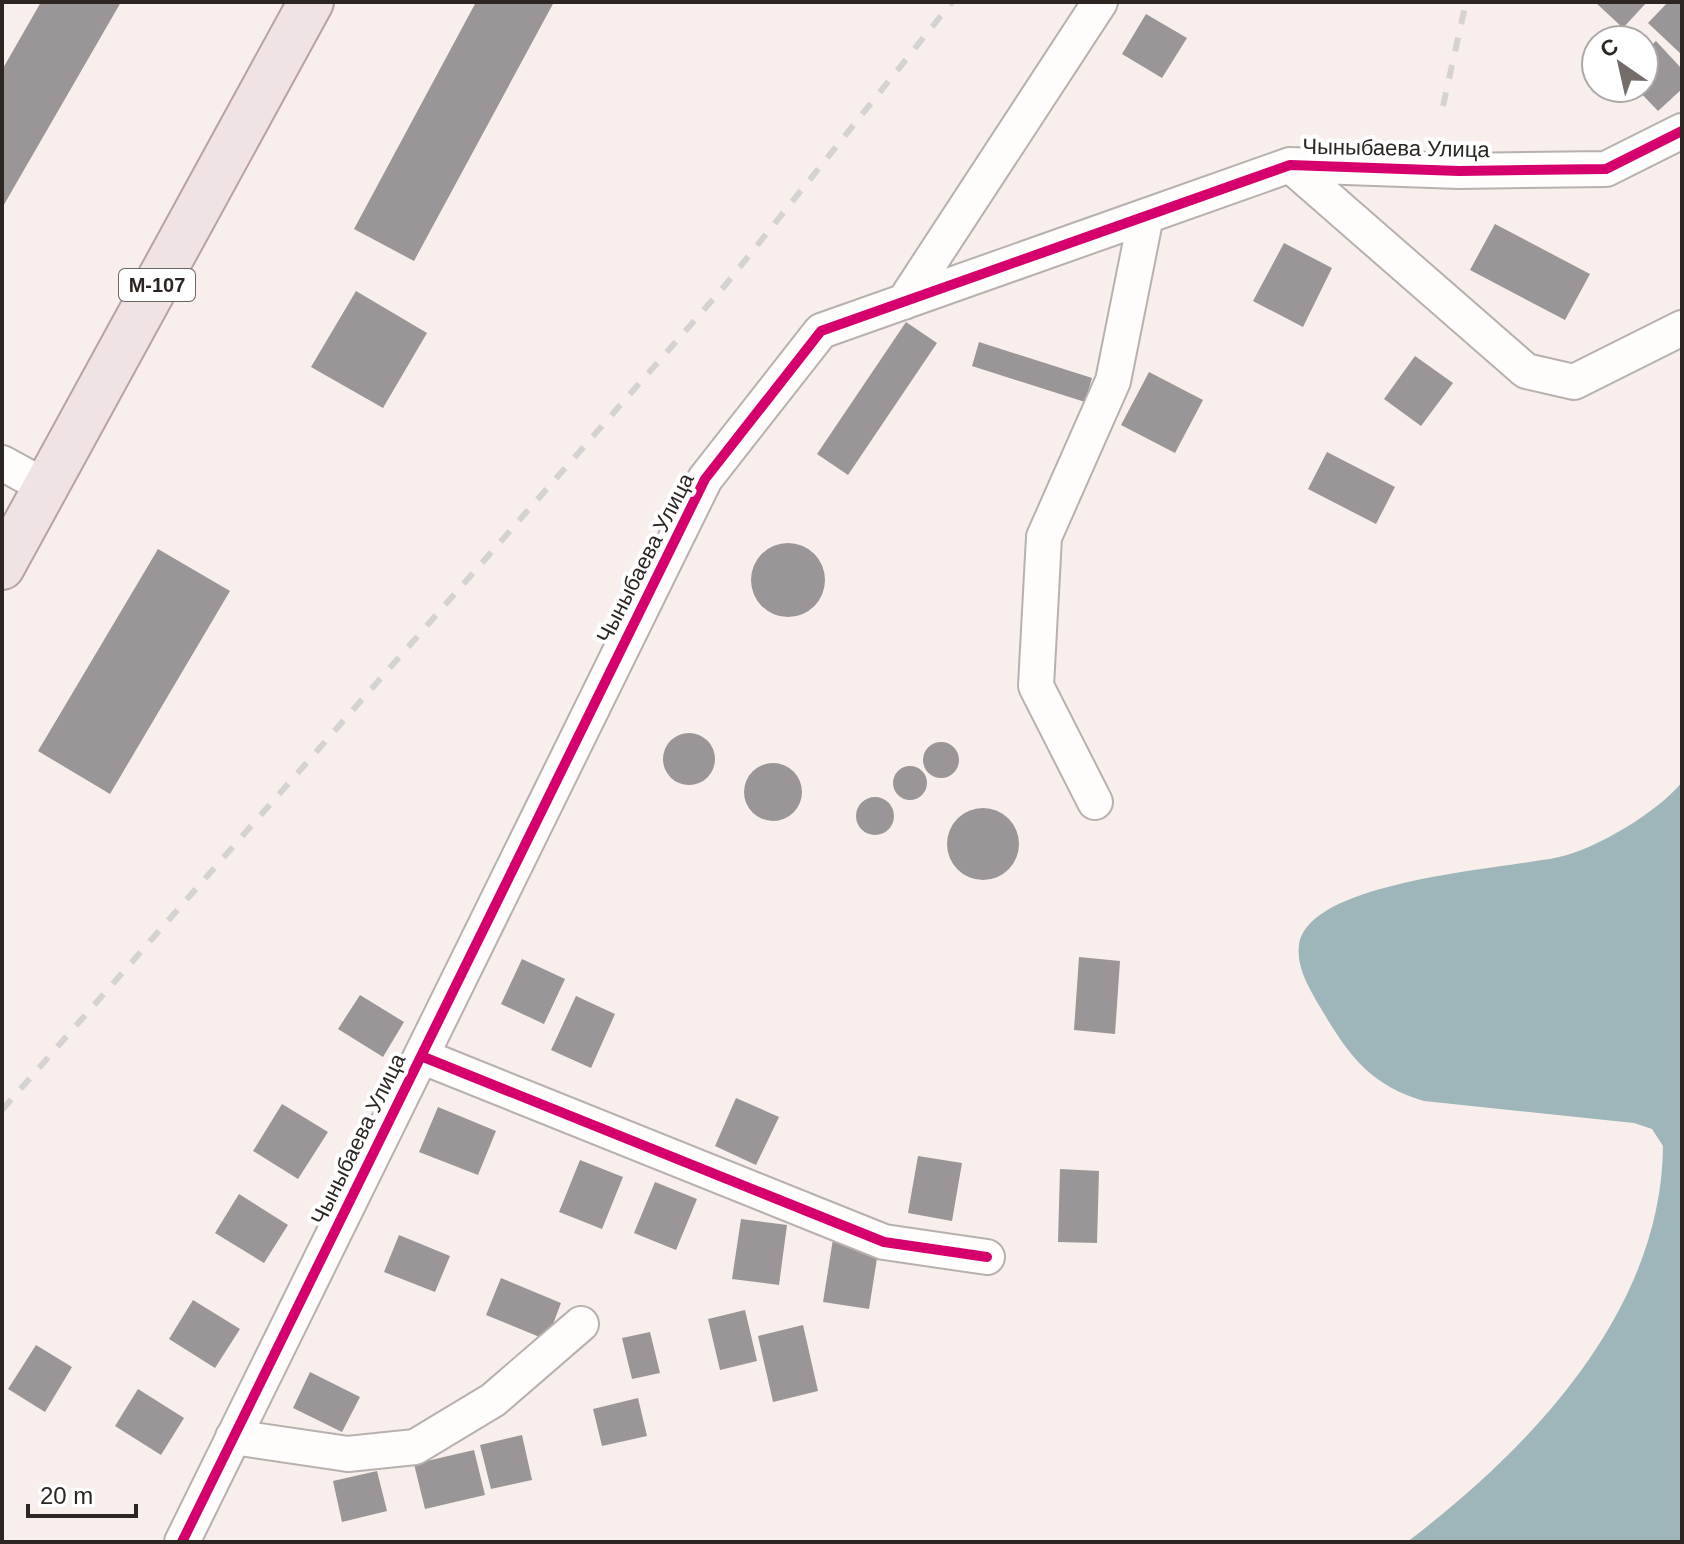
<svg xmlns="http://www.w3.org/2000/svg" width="1684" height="1544" viewBox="0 0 1684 1544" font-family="Arial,sans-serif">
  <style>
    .water { fill: #9eb6ba }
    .building { fill: #9a9596 }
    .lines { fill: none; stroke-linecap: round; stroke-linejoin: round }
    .minor-casing { stroke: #b7b0ad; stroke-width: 38 }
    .major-casing { stroke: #b8a2a2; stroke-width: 48 }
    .minor { stroke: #fefdfc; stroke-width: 34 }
    .major { stroke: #efe3e4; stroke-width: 44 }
    .rail { stroke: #d5d3d2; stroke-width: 6; stroke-dasharray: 14 14; stroke-linecap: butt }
    .cycleway-casing { stroke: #fff; stroke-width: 15 }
    .cycleway { stroke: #d6006c; stroke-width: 10 }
    .labels { text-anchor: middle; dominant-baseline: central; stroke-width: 8; stroke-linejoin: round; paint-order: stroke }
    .shield { fill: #fff; stroke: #6b6664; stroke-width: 2 }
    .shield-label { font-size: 20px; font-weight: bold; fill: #2c2522 }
    .street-label { font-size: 22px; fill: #2c2522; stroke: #fff }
  </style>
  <rect width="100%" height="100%" fill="#f8efec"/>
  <path class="water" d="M1682,782V1542H1407C1530,1449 1662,1311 1663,1146L1652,1129L1634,1123L1424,1101C1369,1085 1348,1054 1320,1007C1309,988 1296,967 1299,945C1308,880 1506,869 1559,857C1596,849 1658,812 1682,782Z"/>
  <path class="building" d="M41,2H121L2,208V70Z
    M476,2H554L414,261L354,229Z
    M1595,2H1647L1623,28Z
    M1668,2H1682V55L1648,23Z
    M1146,14L1187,38L1162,78L1122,54Z
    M1656,41L1682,69V89L1658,111L1636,88H1644V52Z
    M1495,224L1590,274L1565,320L1470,270Z
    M1284,243L1332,268L1303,327L1253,301Z
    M356,291L427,333L383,408L311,367Z
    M906,322L937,343L848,475L817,454Z
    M979,342L1092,378L1085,402L972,366Z
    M1415,356L1453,383L1421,426L1384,399Z
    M1149,372L1203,400L1175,453L1121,425Z
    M1327,452L1395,487L1376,524L1308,489Z
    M751 580a37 37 0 1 1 74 0a37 37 0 1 1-74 0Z
    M158,549L230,591L110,794L38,751Z
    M663 759a26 26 0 1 1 52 0a26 26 0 1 1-52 0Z
    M923 760a18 18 0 1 1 36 0a18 18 0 1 1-36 0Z
    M744 792a29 29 0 1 1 58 0a29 29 0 1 1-58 0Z
    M893 783a17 17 0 1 1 34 0a17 17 0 1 1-34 0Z
    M856 816a19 19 0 1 1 38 0a19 19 0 1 1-38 0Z
    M947 844a36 36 0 1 1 72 0a36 36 0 1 1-72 0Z
    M1079,957L1120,961L1115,1034L1074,1030Z
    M522,959L565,979L544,1024L501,1004Z
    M360,995L404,1022L383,1057L338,1029Z
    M576,996L615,1014L591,1068L551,1050Z
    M736,1098L779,1117L756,1165L715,1146Z
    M282,1104L328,1132L298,1179L253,1151Z
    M438,1107L496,1131L478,1175L419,1152Z
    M918,1156L962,1163L952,1221L908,1213Z
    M580,1160L623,1177L602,1229L559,1212Z
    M1060,1169L1099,1171L1097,1243L1058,1242Z
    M655,1182L697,1199L676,1250L634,1233Z
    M239,1194L288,1225L264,1263L215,1233Z
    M741,1219L787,1225L779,1285L732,1279Z
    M399,1235L450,1256L435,1292L384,1272Z
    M833,1239L879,1246L869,1309L823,1302Z
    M501,1278L561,1303L547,1340L486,1315Z
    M193,1300L240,1329L215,1368L169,1339Z
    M745,1310L757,1361L720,1370L708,1319Z
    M803,1325L818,1391L773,1402L758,1336Z
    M650,1332L660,1373L632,1379L622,1338Z
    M36,1345L72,1367L45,1412L8,1389Z
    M310,1372L360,1397L342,1432L293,1408Z
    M138,1389L184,1418L161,1455L115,1426Z
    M638,1398L647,1436L602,1446L593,1409Z
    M522,1435L532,1480L491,1489L480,1445Z
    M474,1450L485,1495L425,1509L414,1464Z
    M377,1471L387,1511L342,1522L333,1481Z"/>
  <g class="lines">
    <g class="minor-casing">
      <path id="minor" d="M1290,165L1526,371L1574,382L1682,328
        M904,302L1100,2
        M2,463L46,487
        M1095,802L1036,686L1044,537L1113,381L1146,216
        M421,1056L884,1242L987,1257
        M233,1437L348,1454L415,1447L493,1400L581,1324
        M182,1542L705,479L821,331L1146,216L1290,165L1459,171L1606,169L1682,131"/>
    </g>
    <g class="major-casing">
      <path id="major" d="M2,567L311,2"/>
    </g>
    <use href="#minor" class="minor"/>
    <use href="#major" class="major"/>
    <path class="rail" d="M1443,106L1466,2
      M2,1110L723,288L952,2"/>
    <g class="cycleway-casing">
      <path id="cycleway" d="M421,1056L884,1242L987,1257
        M182,1542L705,479L821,331L1146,216L1290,165L1459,171L1606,169L1682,131"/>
    </g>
    <use href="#cycleway" class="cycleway"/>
  </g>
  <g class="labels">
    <rect class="shield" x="119" y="269" width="76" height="32" rx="6"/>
    <g class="shield-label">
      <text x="157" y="285">М-107</text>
    </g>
    <g class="street-label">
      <text transform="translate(1396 148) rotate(1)">Чыныбаева Улица</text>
      <text transform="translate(645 558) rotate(-63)">Чыныбаева Улица</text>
      <text transform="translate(358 1139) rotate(-64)">Чыныбаева Улица</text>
    </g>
  </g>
  <rect width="1684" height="1544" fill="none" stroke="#2c2522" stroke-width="8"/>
  <g transform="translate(1620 64) rotate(326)"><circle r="38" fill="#ffffff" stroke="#aba8a7" stroke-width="2"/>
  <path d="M0-6L14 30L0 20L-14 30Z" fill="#736c69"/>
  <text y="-12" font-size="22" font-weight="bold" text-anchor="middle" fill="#2c2522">С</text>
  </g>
  <path d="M28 1504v12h108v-12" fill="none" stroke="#2c2522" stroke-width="4"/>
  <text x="40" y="1504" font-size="24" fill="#2c2522" stroke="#ffffff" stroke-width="6" paint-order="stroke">20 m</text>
</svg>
